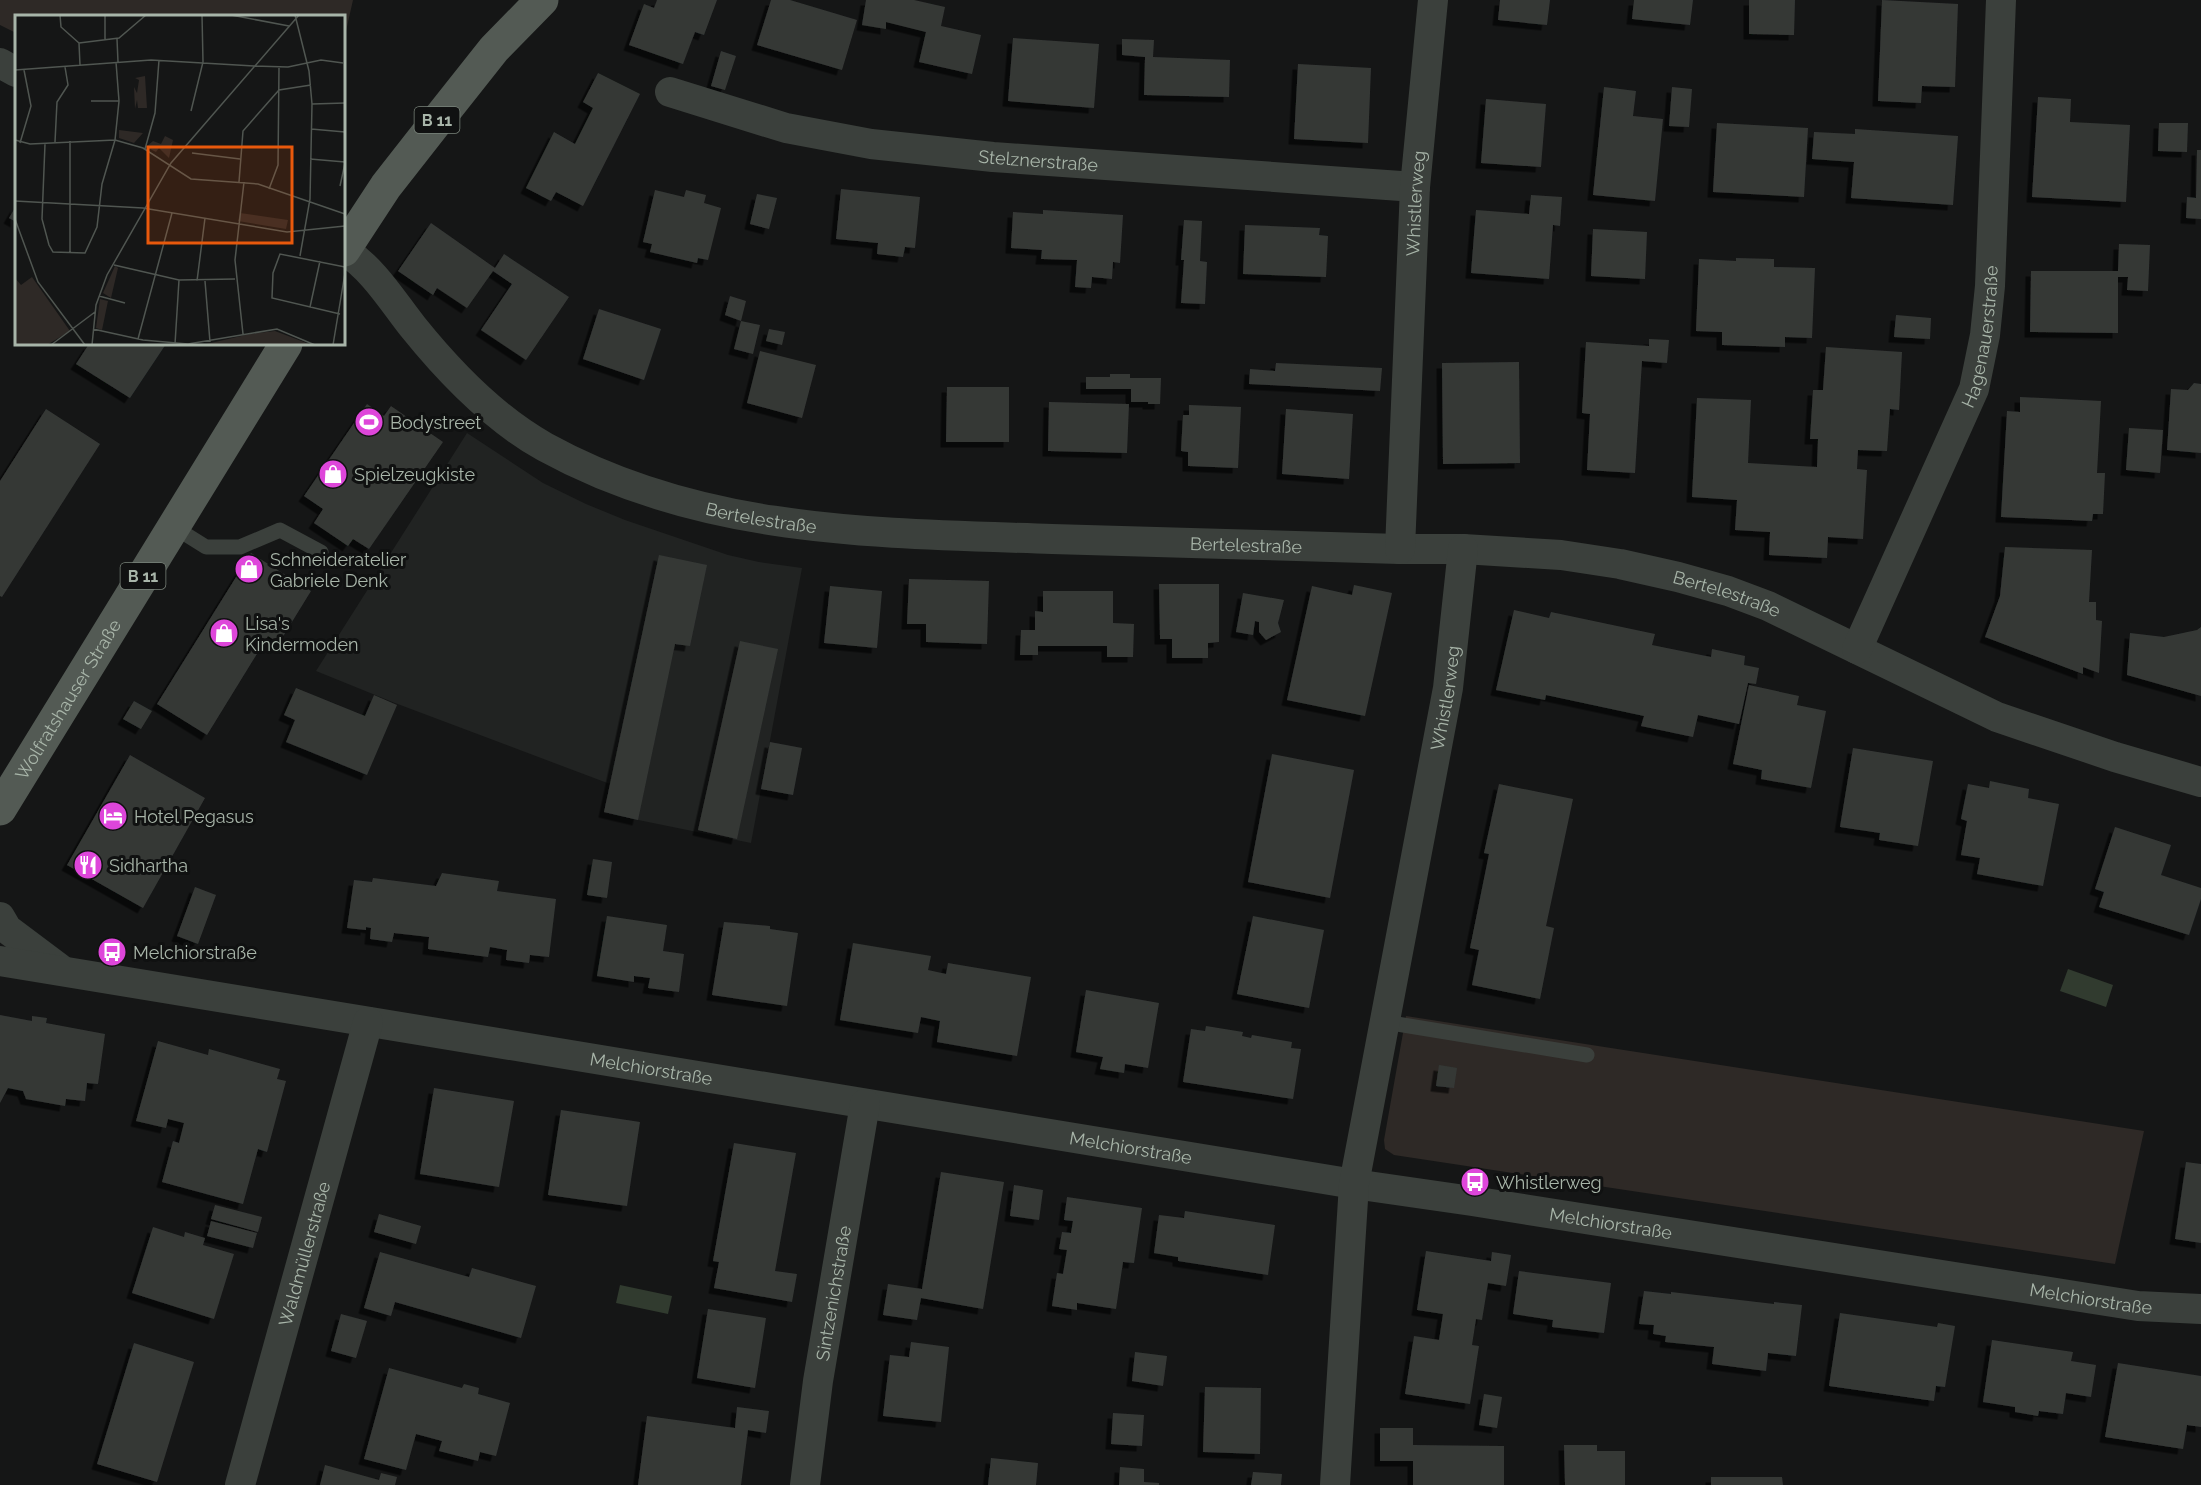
<svg xmlns="http://www.w3.org/2000/svg" width="2201" height="1485" viewBox="0 0 2201 1485" font-family="Raleway,sans-serif">
  <style>
    .built { fill: #212322 }
    .green { fill: #2e2926 }
    .water { fill: #313b2f }
    .building { fill: #353836; filter: url(#shadow) }
    .lines { fill: none; stroke-linecap: round; stroke-linejoin: round }
    .service { stroke: #3b403c; stroke-width: 15 }
    .minor { stroke: #3b403c; stroke-width: 30 }
    .primary { stroke: #535a54; stroke-width: 33 }
    .labels { text-anchor: middle; dominant-baseline: central; stroke-width: 6; stroke-linejoin: round; paint-order: stroke }
    .shield { fill: #101111; stroke: #7a847b; stroke-width: 1.5 }
    .shield-label { font-size: 16px; font-weight: bold; fill: #a8b5a9 }
    .street-label { font-size: 18px; fill: #a8b5a9; stroke: #101111 }
    .poi-label { font-size: 18px; fill: #a8b5a9; stroke: #101111; text-anchor: start }
    .inset-road { fill: none; stroke: #505651; stroke-width: 1.5 }
    .view { fill: #e8590c; fill-opacity: 0.15; stroke: #e8590c; stroke-width: 3 }
    .inset-edge { fill: none; stroke: #a8b5a9; stroke-width: 3 }
  </style>
  <defs>
    <filter id="shadow"><feDropShadow dx="-5.5" dy="5.5" stdDeviation="0" flood-color="#0009"/></filter>
  </defs>
  <rect width="100%" height="100%" fill="#151616"/>
  <path class="built" d="M467,433L543,483L586,504L625,520L728,555L759,562L802,568L751,843L604,813L610,784L395,703L316,671Z"/>
  <path class="green" d="M0,0H353L344,40V16H16V33L0,25Z
    M1406,1016L2144,1131L2115,1264L1394,1155L1385,1149L1384,1140Z"/>
  <path class="water" d="M2068,969L2113,985L2106,1007L2060,991Z
    M620,1285L672,1296L668,1314L616,1303Z"/>
  <path class="building" d="M657,0H717L704,35L695,32L683,64L629,45L644,4L654,8Z
    M771,0H790L857,20L842,70L757,45Z
    M866,0H914L945,7L941,26L981,35L972,74L919,62L926,32L886,22V29L862,25Z
    M1500,0H1550L1547,25L1498,20Z
    M1634,0H1693L1690,25L1632,19Z
    M1749,0H1795L1794,35L1749,34Z
    M1882,0L1958,4L1955,87L1922,86L1921,103L1878,101Z
    M1013,38L1099,44L1094,108L1008,101Z
    M1122,39L1154,40L1153,57L1230,60L1229,97L1144,95L1145,57L1122,55Z
    M721,51L736,56L725,90L711,86Z
    M1298,64L1371,68L1368,143L1294,139Z
    M598,73L640,94L583,206L556,192L551,201L526,188L554,132L575,144L593,108L583,102Z
    M1604,87L1636,91L1633,116L1663,119L1655,201L1593,195Z
    M1672,87L1692,89L1689,127L1669,126Z
    M2038,97L2071,99L2070,122L2130,125L2126,202L2032,197Z
    M1486,99L1546,104L1541,167L1481,163Z
    M1717,123L1808,128L1804,197L1713,192Z
    M2159,123H2188L2187,152L2158,151Z
    M1855,129L1958,136L1953,205L1851,198L1854,162L1812,159L1814,132L1855,134Z
    M2197,150H2201V219L2186,218L2187,197L2196,198Z
    M841,189L920,197L915,248L905,247L903,257L877,254L878,243L836,239Z
    M655,190L684,197L686,190L706,195L704,203L721,208L708,260L698,258L697,263L650,252L652,244L643,242Z
    M757,194L777,198L769,229L750,224Z
    M1531,195L1562,197L1560,226L1553,225L1549,279L1471,273L1476,210L1529,214Z
    M16,206V222L9,218Z
    M1043,210L1123,215L1120,263L1113,262L1112,279L1092,277L1091,288L1075,287L1077,260L1041,259L1042,250L1011,248L1013,212L1043,214Z
    M1184,220L1202,221L1200,261L1207,262L1205,304L1181,303L1184,260H1181Z
    M431,223L495,268L504,254L569,297L526,360L481,330L512,284L493,271L467,308L437,288L433,295L398,271Z
    M1245,225L1320,228L1319,235L1328,236L1326,277L1243,274Z
    M1593,229L1647,232L1645,279L1591,276Z
    M2119,244L2150,245L2148,291L2127,290L2128,277H2118V333L2030,332L2031,271H2118Z
    M1736,258L1774,259V267L1815,268L1812,338L1785,337V347L1722,345V332L1696,331L1699,259L1736,261Z
    M730,296L746,301L741,321L725,315Z
    M599,309L661,329L644,380L583,359Z
    M1896,315L1931,318L1930,339L1894,337Z
    M741,321L760,325L753,354L734,349Z
    M769,329L785,332L782,345L766,341Z
    M1649,339L1669,340L1667,363L1642,361L1635,473L1587,470L1590,414L1582,413L1586,342L1649,346Z
    M89,344H166L130,398L76,364Z
    M1826,347L1902,352L1899,410L1890,409L1887,451L1858,450L1857,469L1867,470L1863,539L1828,537L1827,558L1769,555L1770,532L1735,530L1737,500L1692,497L1697,398L1751,400L1748,463L1817,467L1818,439H1810L1813,390H1823Z
    M760,351L816,365L802,418L747,403Z
    M1519,362L1520,463L1443,464L1442,363Z
    M1276,363L1382,368L1380,391L1249,384L1250,369L1275,371Z
    M1110,374H1130V378H1161L1160,404H1148V402H1131V389H1086V377H1110Z
    M2194,383L2201,384V453L2167,450L2171,389L2188,390Z
    M947,387H1009V442H946Z
    M2020,397L2101,401L2097,473H2105L2103,514H2093L2092,521L2001,517L2007,411L2020,412Z
    M1049,402L1129,404L1127,453L1048,451Z
    M367,404L384,416L391,406L443,442L369,549L353,539L348,546L314,523L323,509L304,496Z
    M1189,405L1241,407L1238,468L1188,466V452L1181,451L1183,415H1189Z
    M46,409L100,444L2,597L0,596V481Z
    M1286,409L1353,414L1349,479L1282,474Z
    M2129,428L2163,430L2160,473L2126,470Z
    M2005,547L2092,550L2089,602H2096V620L2102,621L2099,673L2083,667V674L1985,637L2000,596Z
    M251,553L311,591L279,643L268,636L207,735L157,704Z
    M659,555L707,565L690,646L675,644L638,820L604,812Z
    M909,579L989,581L987,644L926,642V624H907Z
    M1159,584H1219V642L1208,643V658H1172V639H1160Z
    M1354,585L1392,593L1365,716L1287,700L1312,586L1352,595Z
    M830,586L882,591L877,648L824,643Z
    M1043,591H1113V623L1134,624L1133,657H1107V646H1038V655H1020L1021,630H1035V611L1043,612Z
    M1243,593L1284,600L1278,623L1281,632L1266,640L1259,632V622L1255,621L1253,635L1236,632Z
    M1514,610L1549,618L1551,612L1655,634L1652,645L1711,657L1712,649L1745,656L1744,665L1759,668L1756,684L1748,683L1739,724L1698,715L1693,737L1641,726L1644,716L1546,695L1545,700L1496,690Z
    M2201,627V696L2127,675L2130,633L2164,637L2197,630Z
    M740,641L778,649L737,839L698,830Z
    M1749,685L1799,696L1797,705L1826,711L1811,788L1761,779L1762,770L1733,764Z
    M296,688L365,716L374,695L397,705L367,775L286,742L295,720L284,715Z
    M134,701L152,711L141,729L123,719Z
    M770,742L802,748L793,795L761,789Z
    M1853,748L1933,761L1918,846L1879,840L1880,833L1840,827Z
    M1272,754L1354,770L1330,898L1248,882Z
    M130,755L205,798L143,908L67,865Z
    M1990,781L2029,789L2028,798L2059,804L2043,886L1977,874L1980,858L1961,855L1967,821L1961,819L1968,784L1989,788Z
    M1499,784L1573,799L1546,926L1554,928L1540,999L1472,985L1479,950L1470,948L1489,854L1484,853Z
    M2115,827L2171,845L2161,875L2201,888V899L2189,935L2099,907L2104,892L2095,889Z
    M593,859L612,862L607,898L587,895Z
    M442,873L499,881L497,891L556,899L549,957L530,955L529,963L506,960L507,950L490,947L488,957L428,949L429,937L394,933L392,942L370,939L371,928L366,927V930L347,928L354,880L372,882L373,878L436,886Z
    M195,887L216,895L198,944L177,936Z
    M607,916L667,925L663,951L684,954L679,992L648,988L650,978L634,976V982L597,976Z
    M1253,916L1324,930L1309,1008L1237,994Z
    M724,922L770,926V929L798,933L787,1006L712,995Z
    M853,943L931,956L928,970L946,974L948,963L1031,977L1017,1056L937,1042L940,1021L921,1017L918,1033L840,1020Z
    M1086,990L1159,1003L1148,1068L1125,1064L1124,1073L1100,1069L1103,1057L1076,1052Z
    M0,1015L32,1021V1016L47,1018L46,1023L105,1034L98,1084L87,1083L85,1101L66,1099L65,1106L26,1099L23,1091L8,1088L0,1103Z
    M1206,1026L1243,1032L1242,1036L1251,1038L1252,1035L1292,1042L1291,1048L1301,1049L1293,1099L1183,1082L1191,1029L1205,1031Z
    M158,1041L208,1055L209,1049L280,1069L277,1079L286,1081L267,1152L258,1149L243,1204L162,1182L173,1141L179,1143L184,1123L168,1119L166,1128L136,1121Z
    M1439,1065L1457,1068L1454,1088L1436,1086Z
    M434,1088L514,1101L499,1187L420,1174Z
    M561,1110L640,1122L627,1206L548,1195Z
    M734,1143L796,1153L775,1271L797,1274L792,1302L714,1288L719,1262L713,1261Z
    M2186,1162L2201,1164V1243L2175,1239Z
    M941,1172L1004,1182L983,1309L921,1298L917,1320L883,1315L888,1284L922,1289Z
    M1014,1185L1043,1190L1039,1220L1010,1216Z
    M1067,1197L1142,1208L1134,1263L1123,1262L1116,1309L1077,1303V1310L1052,1306L1057,1273L1063,1274L1067,1250L1059,1249L1062,1232L1071,1233L1073,1221L1064,1220Z
    M215,1205L262,1217L258,1232L211,1219Z
    M1185,1211L1275,1225L1268,1275L1178,1261V1257L1154,1253L1159,1215L1184,1218Z
    M379,1214L421,1226L416,1244L374,1232Z
    M211,1221L257,1233L253,1248L207,1236Z
    M153,1227L184,1237L185,1232L205,1238L203,1245L234,1254L214,1319L132,1293Z
    M1426,1251L1491,1261L1492,1252L1511,1255L1506,1286L1488,1283L1482,1320L1476,1319L1472,1345L1479,1346L1470,1404L1405,1394L1414,1336L1439,1340L1443,1314L1417,1310Z
    M380,1252L469,1277L472,1268L536,1286L521,1338L395,1302L391,1316L364,1308Z
    M1519,1271L1611,1283L1604,1333L1552,1327L1553,1320L1513,1314Z
    M1644,1291L1671,1294V1292L1774,1304V1302L1802,1305L1796,1356L1768,1353L1766,1371L1712,1364L1714,1347L1665,1342L1666,1336L1653,1334L1654,1325L1639,1324Z
    M708,1309L766,1318L755,1388L697,1378Z
    M1840,1313L1937,1327L1938,1323L1955,1326L1945,1387L1936,1386L1934,1401L1829,1386Z
    M341,1314L367,1321L356,1358L331,1351Z
    M1992,1340L2073,1352L2071,1361L2096,1365L2091,1397L2066,1393L2063,1414L2039,1411L2038,1416L2015,1412V1407L1983,1402Z
    M911,1342L949,1347L941,1422L883,1416L890,1355L909,1357Z
    M134,1343L194,1362L157,1482L97,1464Z
    M1135,1352L1167,1356L1163,1386L1132,1381Z
    M2118,1363L2201,1376V1427L2187,1425L2183,1449L2105,1437Z
    M389,1368L462,1388L464,1384L479,1388L478,1394L510,1403L496,1456L480,1452L478,1461L439,1451L442,1441L416,1434L406,1470L364,1459Z
    M1205,1387L1261,1388L1260,1454L1203,1452Z
    M1484,1394L1502,1397L1497,1428L1479,1425Z
    M737,1407L769,1411L766,1433L748,1430L741,1485H638L647,1416L735,1428Z
    M1113,1413L1144,1415L1142,1446L1111,1444Z
    M1380,1428H1413V1445L1504,1446V1485H1413V1461H1380Z
    M1564,1445H1597V1451H1625V1485H1565Z
    M991,1458L1038,1463L1036,1485H988Z
    M325,1465L379,1480L381,1473L397,1477L395,1485H320Z
    M1120,1467L1144,1469V1482L1159,1483V1485H1119Z
    M1253,1472L1282,1474L1281,1485H1251Z
    M1711,1477H1782L1783,1485H1711Z"/>
  <g class="lines">
    <path class="service" d="M174,527L206,547H240L280,530L321,552
      M1385,1022L1587,1055"/>
    <g class="minor">
      <path d="M0,63L16,72"/>
      <path id="s1" d="M670,92L786,128L871,144L993,157L1415,187"/>
      <path id="s2" d="M344,250C374,270 391,299 413,327C450,373 493,418 545,447C703,534 878,533 1052,539C1168,542 1284,546 1400,549H1463L1561,555L1620,564L1678,577L1728,591L1768,606L1997,717L2115,757L2201,782"/>
      <path id="s3" d="M1400,549L1415,187L1433,0"/>
      <path id="s4" d="M1857,649L1974,389L1985,335L1990,286L2001,0"/>
      <path d="M0,917L7,929L59,968"/>
      <path id="s5" d="M0,961L1354,1184L1472,1201L2138,1306L2201,1309"/>
      <path id="s6" d="M240,1485L368,1022"/>
      <path id="s7" d="M805,1485L818,1381L865,1104"/>
      <path id="s8" d="M1335,1485L1354,1184L1448,688L1463,549"/>
    </g>
    <g class="primary">
      <path d="M344,250L386,186L433,126L494,49L542,0"/>
      <path id="s9" d="M0,809L286,344"/>
    </g>
  </g>
  <defs>
    <g id="stadium-disc" transform="scale(1.5)"><circle r="9.5" fill="#de46da" stroke="#101111"/><path d="M0-5a6.5 5 0 1 0 0 10a6.5 5 0 1 0 0-10ZM-3.5-1.8h7v3.6h-7Z" fill="#fff"/></g>
    <g id="shop-disc" transform="scale(1.5)"><circle r="9.5" fill="#de46da" stroke="#101111"/><path d="M-5-2.5h2.3a2.7 3.5 0 0 1 5.4 0H5L5.5 6h-11ZM-1.5-2.5h3a1.5 2.3 0 0 0-3 0Z" fill="#fff"/></g>
    <g id="hotel-disc" transform="scale(1.5)"><circle r="9.5" fill="#de46da" stroke="#101111"/><path d="M-6-4.5h1.5V1H6V5H4.5V3h-9V5H-6ZM-4 0a1.8 1.8 0 1 1 3.6 0ZM.5 0V-2.5h3Q6-2.5 6 0Z" fill="#fff"/></g>
    <g id="restaurant-disc" transform="scale(1.5)"><circle r="9.5" fill="#de46da" stroke="#101111"/><path d="M-5-6h1v4h1v-4h1v4h1v-4h1v5L-1.5 .5V6h-2V.5L-5-1ZM5-6V6H3V1.5H1.5Q1.5-4 5-6Z" fill="#fff"/></g>
    <g id="bus-disc" transform="scale(1.5)"><circle r="9.5" fill="#de46da" stroke="#101111"/><path d="M-5-6H5V4H4V6H2V4H-2V6H-4V4H-5ZM-3.5-4V0h7V-4ZM-3.5 1.2v1.5H-2V1.2ZM2 1.2v1.5H3.5V1.2Z" fill="#fff"/></g>
  </defs>
  <g fill-rule="evenodd">
    <use href="#stadium-disc" x="369" y="422"/>
    <use href="#shop-disc" x="333" y="474"/>
    <use href="#shop-disc" x="249" y="569"/>
    <use href="#shop-disc" x="224" y="633"/>
    <use href="#hotel-disc" x="113" y="816"/>
    <use href="#restaurant-disc" x="88" y="865"/>
    <use href="#bus-disc" x="112" y="952"/>
    <use href="#bus-disc" x="1475" y="1182"/>
  </g>
  <g class="labels">
    <g class="shield">
      <rect x="414.5" y="107" width="45" height="26" rx="4.5"/>
      <rect x="120.5" y="563" width="45" height="26" rx="4.5"/>
    </g>
    <g class="shield-label">
      <text x="437" y="120">B 11</text>
      <text x="143" y="576">B 11</text>
    </g>
    <g class="street-label">
      <text stroke="none"><textPath href="#s1" startOffset="376">Stelznerstraße</textPath></text>
      <text stroke="none"><textPath href="#s3" startOffset="346">Whistlerweg</textPath></text>
      <text stroke="none"><textPath href="#s4" startOffset="338">Hagenauerstraße</textPath></text>
      <text stroke="none"><textPath href="#s2" startOffset="512">Bertelestraße</textPath></text>
      <text stroke="none"><textPath href="#s2" startOffset="998">Bertelestraße</textPath></text>
      <text stroke="none"><textPath href="#s2" startOffset="1484">Bertelestraße</textPath></text>
      <text stroke="none"><textPath href="#s8" startOffset="796">Whistlerweg</textPath></text>
      <text stroke="none"><textPath href="#s9" startOffset="129">Wolfratshauser Straße</textPath></text>
      <text stroke="none"><textPath href="#s5" startOffset="660">Melchiorstraße</textPath></text>
      <text stroke="none"><textPath href="#s5" startOffset="1146">Melchiorstraße</textPath></text>
      <text stroke="none"><textPath href="#s5" startOffset="1632">Melchiorstraße</textPath></text>
      <text stroke="none"><textPath href="#s6" startOffset="240">Waldmüllerstraße</textPath></text>
      <text stroke="none"><textPath href="#s7" startOffset="194">Sintzenichstraße</textPath></text>
      <text stroke="none"><textPath href="#s5" startOffset="2118">Melchiorstraße</textPath></text>
    </g>
    <g class="poi-label">
      <text x="390" y="422">Bodystreet</text>
      <text x="354" y="474">Spielzeugkiste</text>
      <text x="270" y="559">Schneideratelier<tspan x="270" dy="21">Gabriele Denk</tspan></text>
      <text x="245" y="623">Lisa's<tspan x="245" dy="21">Kindermoden</tspan></text>
      <text x="134" y="816">Hotel Pegasus</text>
      <text x="109" y="865">Sidhartha</text>
      <text x="133" y="952">Melchiorstraße</text>
      <text x="1496" y="1182">Whistlerweg</text>
    </g>
  </g>
  <g transform="translate(15 15)">
    <rect width="330" height="330" fill="#151616"/>
    <path d="M130,61L132,93H123L122,85L120,94L119,72L122,78L124,65L120,63ZM104,115L128,118L119,128L104,123ZM150,121L158,125L154,143L144,133L141,137L131,132L138,126L146,129ZM225,198L273,205L271,214L223,206ZM100,251L103,253L96,283L88,278ZM17,262L55,316L32,330H0V263L6,270ZM85,284L93,286L87,315L81,313ZM260,316L297,330H187L235,319Z" fill="#2e2926"/>
    <path class="inset-road" d="M45,0L46,12L64,28L65,50M90,0V25M132,0H187M216,0L274,11M280,0L294,56L297,89L295,184L285,241M102,24L103,47M64,28L104,23L131,0M239,51L273,52L306,45L328,48M0,55L136,45L239,51M76,86H104M297,89L330,88M176,96L188,47L187,0M296,114L330,117M0,125L15,129L100,125L128,133L176,164L243,169L330,199M40,127L42,87L53,70L50,52M5,128L16,91L9,55M30,129L27,204L34,230L38,237L70,238L82,212L87,169L100,125L104,86L101,47M130,134L140,98L144,45M177,138L225,144M295,144L330,147M224,167L228,116L264,75L296,70M325,171L330,148M254,174L263,150L264,53M0,186L128,193L272,217L330,211M0,204L23,267L70,330M55,238V126M99,250L164,265L220,264M182,266L190,203M190,266L195,327M84,281L110,288M295,292L305,246M325,299L257,283L258,258L265,239L330,252M78,314L128,325L173,329L262,314L300,330M228,319L220,245L229,167M123,324L157,198M160,329L164,265M36,330L80,297M77,330L81,290L92,260L156,148L284,0M318,330L330,258"/>
    <path class="view" d="M133,132H277V228H133Z"/>
    <rect width="330" height="330" class="inset-edge"/>
  </g>
</svg>
